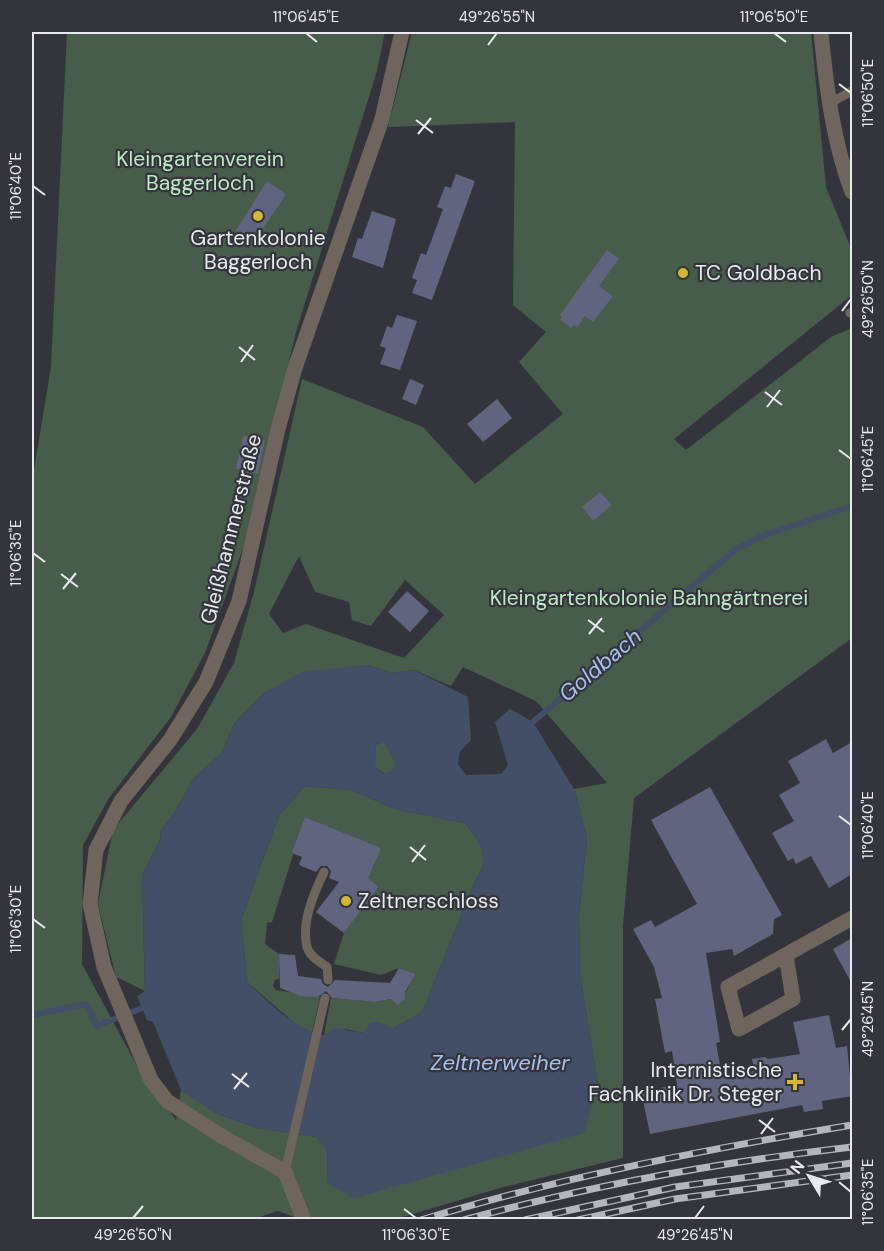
<svg xmlns="http://www.w3.org/2000/svg" width="884" height="1251" viewBox="0 0 884 1251" font-family="'DM Sans',sans-serif">
  <style>
    .green { fill: #475c4a; fill-rule: evenodd }
    .water { fill: #424f66; fill-rule: evenodd }
    .lines { fill: none; stroke-linecap: round; stroke-linejoin: round }
    .stream { stroke: #424f66; stroke-width: 6 }
    .building { fill: #61647e }
    .service { stroke: #6e665c; stroke-width: 9 }
    .minor { stroke: #6e665c; stroke-width: 15 }
    .rail-casing { stroke: #b5b6bc; stroke-width: 7 }
    .rail { stroke: #34353c; stroke-width: 4.5; stroke-dasharray: 14; stroke-linecap: butt }
    .ticks { fill: none; stroke: #e9eaef; stroke-width: 2 }
    .poi-dot { fill: #d4b635; stroke: #34353c; stroke-width: 2 }
    .labels { text-anchor: middle; dominant-baseline: central; stroke-width: 4.5; stroke-linejoin: round; paint-order: stroke }
    .park-label { font-size: 21px; fill: #bceac3; stroke: #34353c }
    .poi-label { font-size: 21px; fill: #e9eaef; stroke: #34353c; text-anchor: start }
    .street-label { font-size: 21px; fill: #e9eaef; stroke: #34353c }
    .water-label { font-size: 22px; font-style: italic; fill: #a6c0ee; stroke: #34353c }
    .neatline { fill: none; stroke: #e9eaef; stroke-width: 2 }
    .ticks-label { font-size: 15px; text-anchor: middle; fill: #e9eaef }
  </style>
  <rect width="100%" height="100%" fill="#34353c"/>
  <path class="green" d="M67,32H385L377,71L296,332L249,532L205,653L171,717L109,798L83,845L82,964L137,1066L176,1120L181,1090L218,1114L257,1128L318,1137L327,1150L328,1184L598,1084L580,975L579,913L587,838L574,789L607,783L536,701L463,667L451,686L414,670L391,673L367,665L264,693L234,724L222,753L194,778L173,815L161,830L160,840L142,875L145,991L116,977L98,904L113,830L197,729L234,663L254,592L302,379L423,427L475,484L563,414L519,362L546,332L513,305L515,122L388,127L412,32H811L826,187L852,251V295L674,439L686,450L831,337L852,328V638L634,798L623,926V1158L500,1188L396,1219H299L278,1211L250,1220H32V482L51,367ZM299,556L315,592L349,602L352,620L371,626L405,580L444,615L404,658L306,624L283,633L269,614Z
    M384,741L397,765L392,772L384,774L374,765L376,745Z
    M305,786L351,790L395,809L465,823C480,844 493,855 476,879L425,1005L420,1014L393,1028L364,1033L346,1029L324,1035L331,998L375,1002L392,999L400,1003L405,998V993L416,974L399,968L381,975L334,964L344,933L379,887L351,866L380,848L305,817L272,922L267,923L265,944L279,954V979L275,980L273,986L276,990L320,997L312,1032L299,1027L247,982L241,920L279,815Z"/>
  <path class="water" d="M367,665L391,673L414,670L468,697L471,740L460,752L458,764L466,775L501,774L508,765L495,722L510,709L533,722L574,789L587,838L579,913L580,975L598,1084L584,1133L354,1198L328,1184L327,1150L317,1137L257,1128L218,1114L181,1090L153,1022L147,1020L137,996L145,991L142,875L160,840L161,830L173,815L194,778L222,753L234,724L264,693L302,672ZM384,742L397,765L392,772L383,774L375,765L376,745ZM305,786L351,790L395,809L465,823C480,844 493,855 476,879L425,1005L420,1014L393,1028L379,1022L370,1023L364,1033L335,1028L324,1035C293,1029 270,1003 247,982L241,920L279,815Z"/>
  <g class="lines">
    <path class="stream" d="M533,722L735,550L767,534L852,506
      M32,1015L86,1004L97,1026L142,1008"/>
  </g>
  <path class="building" d="M456,174L475,181L432,300L412,293L417,280L412,278L421,253L426,255L443,209L437,207L445,186L451,188Z
    M267,181L286,194L260,233L256,230L250,240L236,230Z
    M372,211L396,219L383,268L352,257L358,238L362,239Z
    M607,250L619,259L599,286L613,296L593,322L585,316L577,328L574,325L571,328L560,319L562,317L560,315Z
    M397,315L417,321L400,370L380,364L386,348L380,346L387,326L392,328Z
    M410,379L424,385L416,405L402,399Z
    M497,399L512,418L483,442L467,424Z
    M243,436L265,440L258,474L236,469Z
    M600,492L612,505L593,521L582,507Z
    M407,591L429,611L410,632L388,612Z
    M826,739L833,753L852,742V874L829,888L811,856L796,864L793,858L788,861L772,833L794,821L779,795L800,783L788,761Z
    M710,787L782,915L774,919L773,934L734,956L732,949L706,953L720,1042L716,1043L722,1076L754,1071L752,1059L765,1057L768,1059L800,1054L793,1022L829,1015L836,1048L847,1046L852,1096L822,1101L823,1109L804,1112L802,1105L650,1134L641,1091L677,1085L672,1051L665,1053L655,999L662,998L654,967L633,929L651,920L655,927L697,904L651,820Z
    M305,817L381,848L368,878L379,887L344,933L316,912L339,882L329,878L331,871L327,866H321L316,872L299,865L302,857L292,853Z
    M852,938V984L833,949Z
    M279,954L295,955L298,976L321,979L323,984L328,987L335,980L390,983L399,968L416,974L405,992V999L398,1005L391,999L375,1002L332,998L326,991L318,997L300,996L280,988Z"/>
  <g class="lines">
    <path class="service" d="M830,103L852,91
      M850,313L852,312
      M324,872C314,893 301,922 307,947C309,956 320,962 327,967L328,980
      M285,1172L325,998"/>
    <path class="minor" d="M821,32C826,85 833,142 852,192
      M786,955L793,999L739,1029L728,987L852,918
      M304,1220L285,1172L218,1134L167,1101L151,1080L104,967L90,904L96,850L121,801L170,740L206,682L239,601L278,429L295,368L382,119L402,32"/>
    <g class="rail-casing">
      <path id="rail" d="M421,1220C562,1177 707,1149 852,1125
        M464,1220C592,1185 721,1162 852,1147
        M525,1220L675,1187L852,1163
        M578,1220L675,1199L852,1175"/>
    </g>
    <use href="#rail" class="rail"/>
  </g>
  <path class="ticks" d="M306,33L317,42M774,33L786,42M488,45L497,33M839,84L851,93M416,120L433,133M418,134L431,118M33,186L45,195M842,311L851,299M239,347L255,360M241,362L253,345M765,392L782,405M767,407L780,390M839,450L851,459M33,553L45,562M61,574L78,587M63,589L76,573M588,620L604,632M589,634L602,618M839,816L851,825M410,847L426,860M412,862L425,845M33,919L45,928M842,1030L851,1019M232,1074L249,1087M234,1089L247,1073M759,1120L775,1132M761,1134L773,1118M839,1182L851,1192M404,1209L416,1218M133,1218L143,1206M695,1218L704,1206"/>
  <g class="poi-dot">
    <circle cx="258" cy="216" r="6"/>
    <circle cx="683" cy="273" r="6"/>
    <circle cx="346" cy="901" r="6"/>
    <path d="M792 1073h6v6h6v6h-6v6h-6v-6h-6v-6h6z"/>
  </g>
  <g class="labels">
    <g class="park-label">
      <text x="200" y="159">Kleingartenverein<tspan x="200" dy="24">Baggerloch</tspan></text>
      <text x="649" y="598">Kleingartenkolonie Bahngärtnerei</text>
    </g>
    <g class="poi-label">
      <text x="258" y="238" text-anchor="middle">Gartenkolonie<tspan x="258" dy="24">Baggerloch</tspan></text>
      <text x="695" y="273">TC Goldbach</text>
      <text x="358" y="901">Zeltnerschloss</text>
      <text x="782" y="1070" text-anchor="end">Internistische<tspan x="782" dy="24">Fachklinik Dr. Steger</tspan></text>
    </g>
    <g class="street-label">
      <text transform="translate(231 529) rotate(-76)">Gleißhammerstraße</text>
    </g>
    <g class="water-label">
      <text transform="translate(600 665) rotate(-40)">Goldbach</text>
      <text x="500" y="1062">Zeltnerweiher</text>
    </g>
  </g>
  <rect width="884" height="1251" fill="none" stroke="#34353c" stroke-width="66"/>
  <g transform="translate(809 1176) rotate(308)" stroke="#34353c" stroke-width="4.5" paint-order="stroke">
  <path d="M0-4.5L10 22L0 15L-10 22Z" fill="#e9eaef"/>
  <text y="-9" font-size="16" font-weight="bold" text-anchor="middle" fill="#e9eaef">N</text>
  </g>
  <rect x="33" y="33" width="818" height="1185" class="neatline"/>
  <g class="ticks-label">
    <text x="306" y="22">11°06'45"E</text>
    <text x="497" y="22">49°26'55"N</text>
    <text x="774" y="22">11°06'50"E</text>
    <text transform="translate(868 93) rotate(-90)" y="5">11°06'50"E</text>
    <text transform="translate(16 186) rotate(-90)" y="5">11°06'40"E</text>
    <text transform="translate(868 299) rotate(-90)" y="5">49°26'50"N</text>
    <text transform="translate(868 459) rotate(-90)" y="5">11°06'45"E</text>
    <text transform="translate(16 553) rotate(-90)" y="5">11°06'35"E</text>
    <text transform="translate(868 825) rotate(-90)" y="5">11°06'40"E</text>
    <text transform="translate(16 919) rotate(-90)" y="5">11°06'30"E</text>
    <text transform="translate(868 1019) rotate(-90)" y="5">49°26'45"N</text>
    <text transform="translate(868 1192) rotate(-90)" y="5">11°06'35"E</text>
    <text x="133" y="1240">49°26'50"N</text>
    <text x="416" y="1240">11°06'30"E</text>
    <text x="695" y="1240">49°26'45"N</text>
  </g>
</svg>
